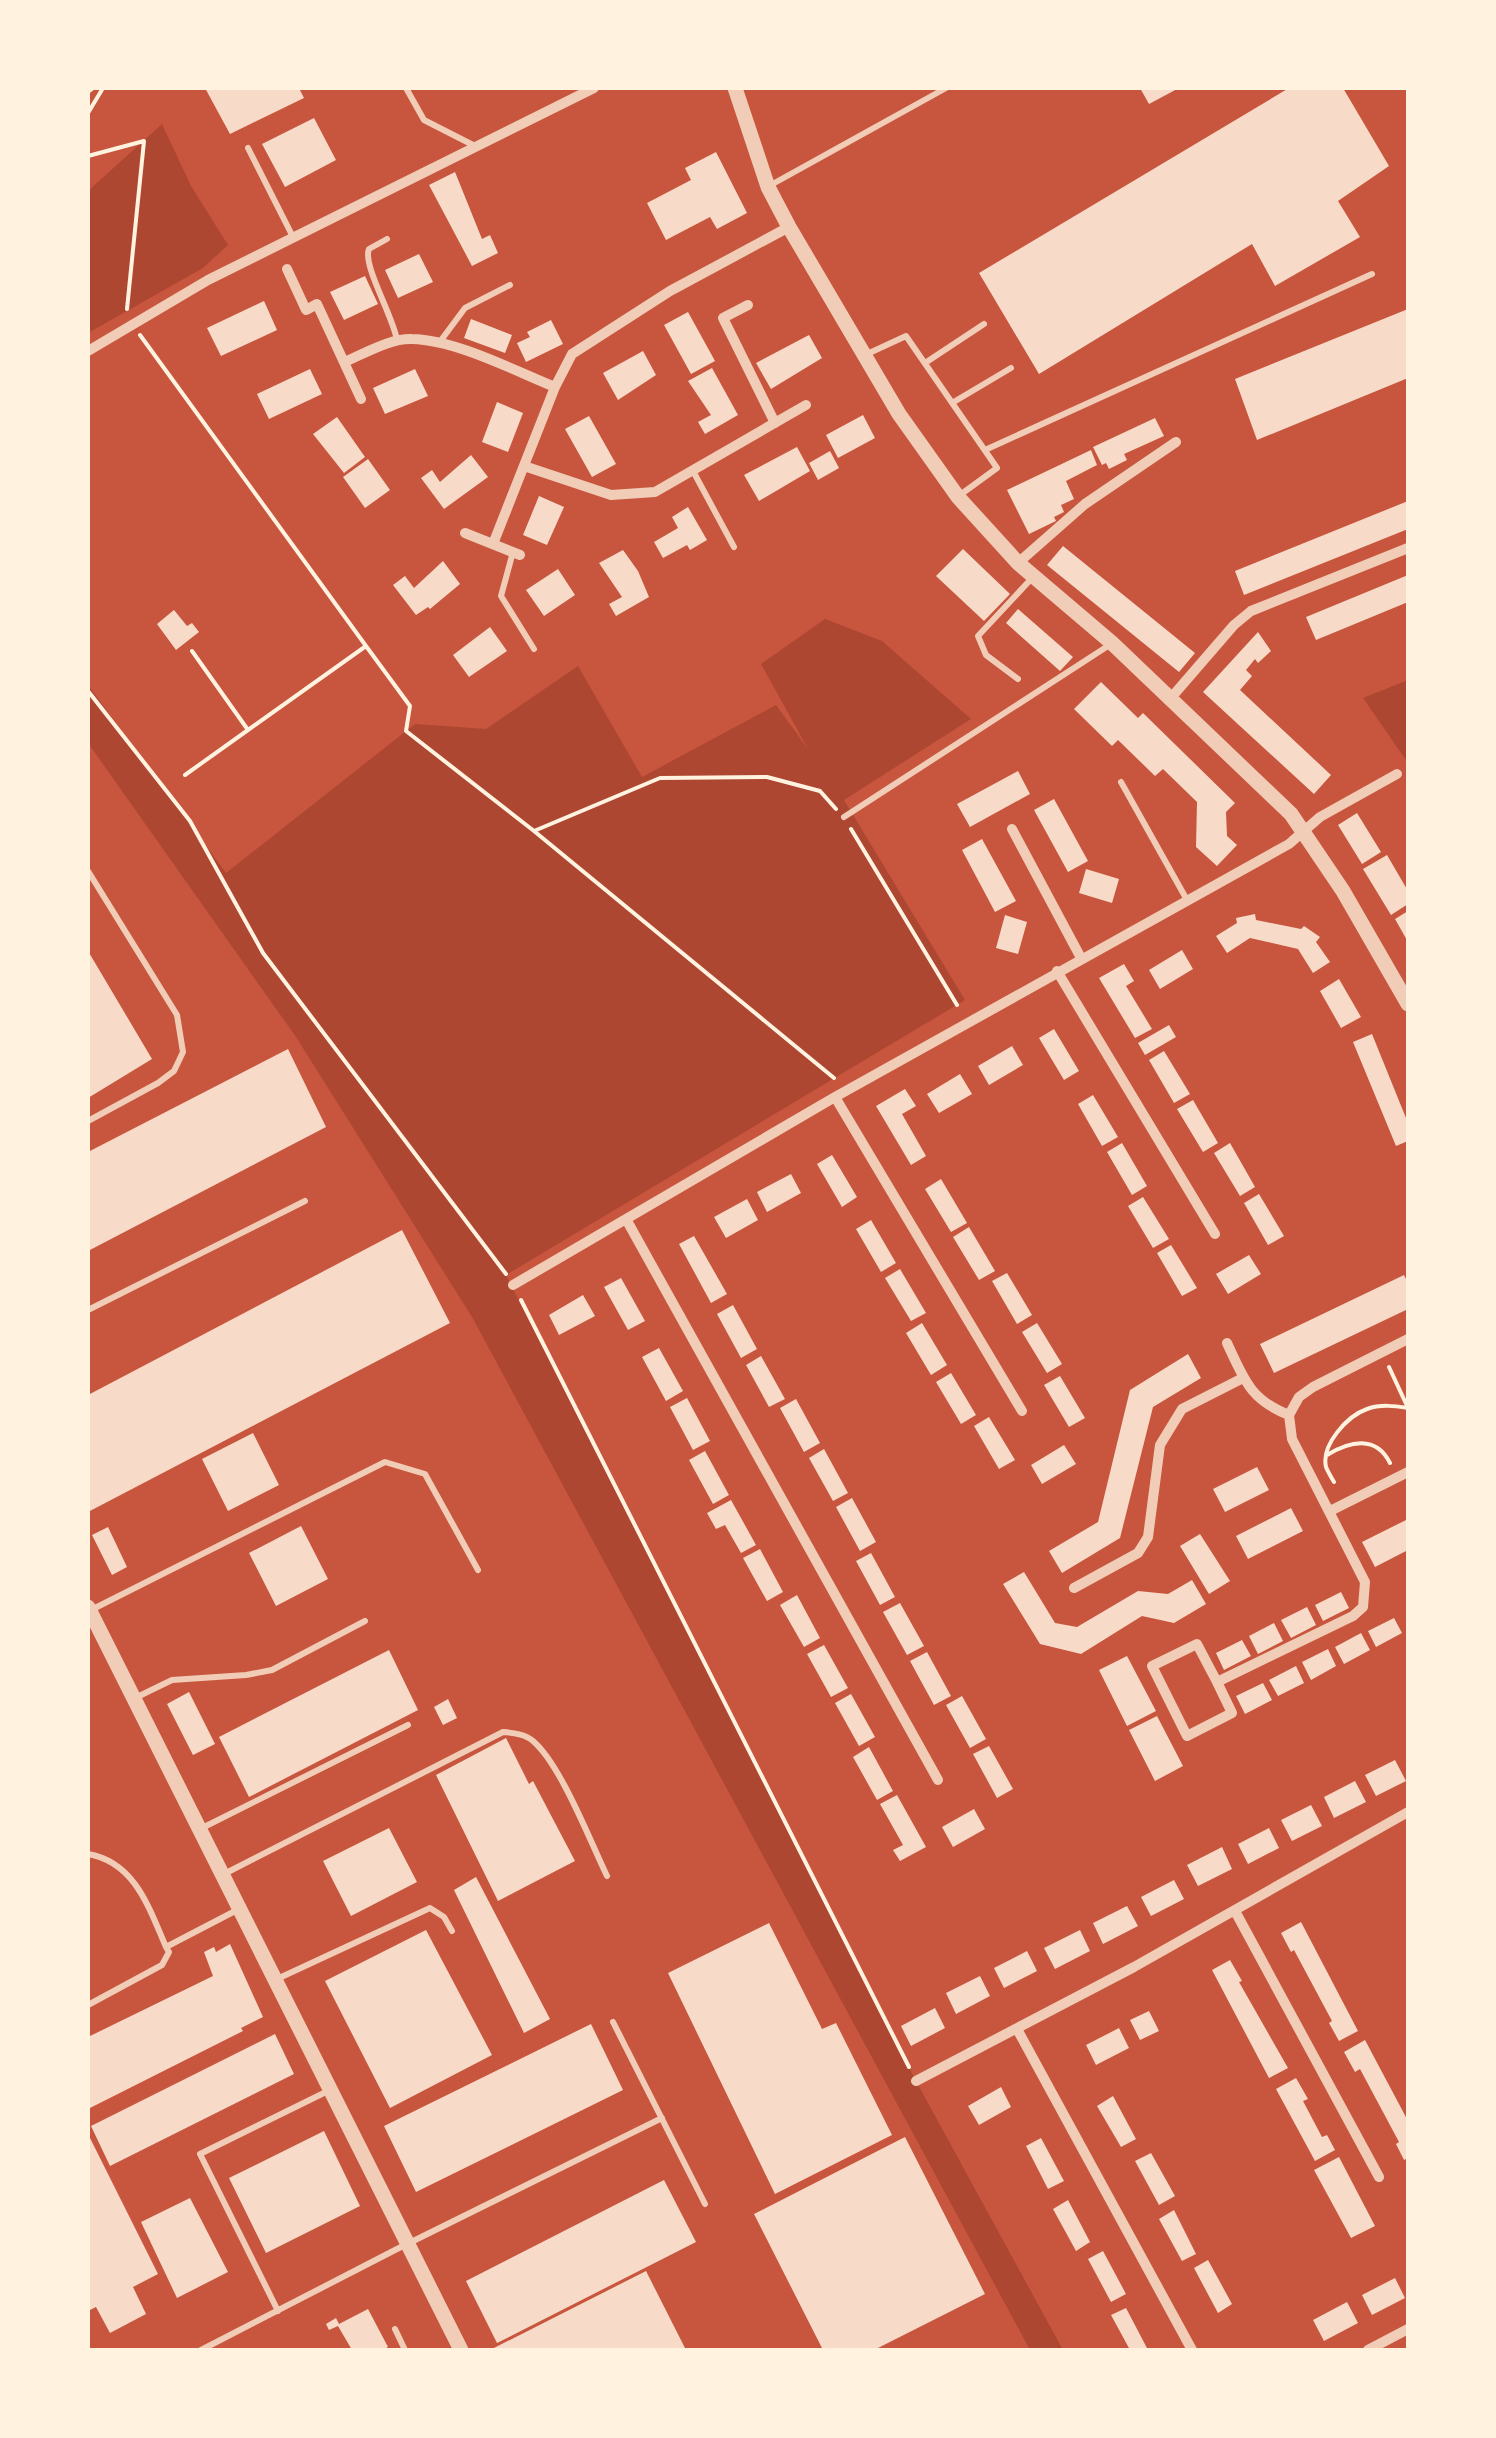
<svg xmlns="http://www.w3.org/2000/svg" width="1496" height="2438" viewBox="0 0 1496 2438" font-family="Jost,sans-serif">
  <style>
    .green { fill: #ae4732 }
    .building { fill: #f7dbc8 }
    .lines { fill: none; stroke-linecap: round; stroke-linejoin: round }
    .path { stroke: #fff3e0; stroke-width: 4 }
    .service { stroke: #f1ccb7; stroke-width: 6 }
    .minor { stroke: #f1ccb7; stroke-width: 10 }
    .tertiary { stroke: #f1ccb7; stroke-width: 15 }
  </style>
  <rect width="100%" height="100%" fill="#c8553d"/>
  <path class="green" d="M162,124L191,186L228,245L203,268L88,333V191Z
    M825,619L882,641L971,719L844,800L965,1000L506,1275L916,2081L1063,2350H1030L472,1317L296,1037L88,743V685L226,873L415,724L486,729L578,666L642,777L776,705L808,749L761,664Z
    M1408,680V763L1363,698Z"/>
  <path class="building" d="M205,88H299L304,98L230,134Z
    M1140,88H1179L1149,104Z
    M1289,88H1343L1389,166L1338,201L1360,237L1275,286L1252,244L1039,374L979,273Z
    M314,118L336,160L285,187L262,144Z
    M716,152L747,213L717,229L710,217L666,240L647,203L691,180L685,168Z
    M455,172L482,239L490,235L498,253L472,266L429,185Z
    M419,254L433,282L398,298L385,270Z
    M365,276L378,304L344,320L330,292Z
    M264,301L277,330L221,356L207,328Z
    M1408,309V378L1257,440L1235,379Z
    M688,312L715,361L691,374L664,325Z
    M471,319L512,335L505,353L464,338Z
    M551,320L563,344L526,362L517,343L530,337L527,332Z
    M809,335L822,358L771,389L756,363Z
    M643,351L656,375L618,400L603,373Z
    M712,368L738,415L705,434L698,422L711,415L688,381Z
    M310,369L322,394L269,419L257,394Z
    M415,369L428,396L385,414L373,388Z
    M497,402L523,413L508,452L482,442Z
    M863,415L875,438L838,458L826,435Z
    M589,416L616,464L592,477L565,429Z
    M337,417L365,457L344,473L313,434Z
    M1155,418L1164,436L1124,454L1127,460L1109,469L1106,463L1102,465L1093,447Z
    M797,447L810,471L759,501L744,475Z
    M1091,450L1097,465L1066,481L1074,499L1061,505L1064,512L1054,517L1056,521L1029,534L1007,490Z
    M830,451L839,468L818,480L809,463Z
    M471,455L488,477L444,509L421,478L432,470L440,482Z
    M368,459L390,490L365,508L343,477Z
    M539,496L564,507L547,545L523,535Z
    M1408,501V529L1244,595L1235,571Z
    M688,507L707,540L690,550L687,545L663,558L654,542L678,528L672,517Z
    M1063,546L1195,653L1179,672L1047,565Z
    M963,549L1010,594L984,621L936,576Z
    M623,550L638,571L649,597L616,616L609,604L622,597L599,563Z
    M443,561L460,584L430,609L428,607L416,615L393,585L405,576L414,588Z
    M558,569L575,595L544,616L526,590Z
    M1408,575V602L1316,640L1306,617Z
    M1018,609L1073,657L1060,671L1006,623Z
    M174,610L187,626L192,623L199,632L176,650L157,624Z
    M490,627L507,651L469,677L453,655Z
    M1258,632L1271,651L1258,663L1255,659L1246,670L1252,676L1240,690L1331,775L1314,794L1203,692Z
    M1101,682L1138,718L1143,713L1235,803L1226,812L1227,836L1237,845L1217,866L1196,847L1197,802L1163,769L1155,776L1118,740L1112,746L1074,709Z
    M1018,771L1030,794L970,827L957,804Z
    M1054,799L1088,861L1068,872L1034,810Z
    M1357,813L1381,852L1362,864L1338,825Z
    M982,839L1016,901L995,912L962,850Z
    M1387,855L1408,891V904L1391,915L1363,869Z
    M1086,869L1119,879L1112,903L1079,893Z
    M1408,911V942L1395,919Z
    M1255,914L1256,920L1301,929L1304,926L1320,937L1316,942L1330,962L1313,973L1298,949L1250,938L1227,953L1216,936L1237,923L1236,918Z
    M1005,915L1027,922L1018,954L996,948Z
    M1182,950L1193,969L1160,989L1149,970Z
    M88,951L152,1059L88,1098Z
    M1124,964L1134,981L1126,986L1152,1029L1135,1038L1099,978Z
    M1339,979L1361,1017L1341,1028L1320,991Z
    M1169,1025L1176,1037L1145,1055L1138,1043Z
    M1054,1029L1079,1071L1064,1080L1039,1038Z
    M1372,1034L1408,1123V1141L1396,1146L1353,1042Z
    M1012,1046L1023,1065L989,1085L978,1066Z
    M288,1049L326,1127L88,1251V1152Z
    M1164,1051L1190,1094L1174,1103L1149,1060Z
    M960,1074L972,1094L939,1113L927,1094Z
    M905,1089L916,1106L902,1114L926,1156L911,1165L876,1106Z
    M1093,1095L1118,1137L1102,1146L1078,1104Z
    M1193,1100L1218,1143L1203,1152L1177,1109Z
    M1122,1143L1147,1186L1132,1195L1107,1152Z
    M1230,1143L1255,1187L1240,1196L1214,1153Z
    M832,1155L857,1197L842,1207L817,1164Z
    M791,1174L801,1193L767,1212L757,1192Z
    M941,1179L967,1223L951,1232L925,1189Z
    M1259,1194L1284,1236L1268,1245L1244,1203Z
    M1143,1197L1169,1239L1153,1248L1128,1206Z
    M747,1199L758,1220L726,1238L714,1217Z
    M871,1220L896,1263L881,1272L856,1229Z
    M969,1227L995,1271L979,1280L953,1237Z
    M402,1230L450,1323L88,1512V1395Z
    M694,1236L727,1294L711,1303L679,1244Z
    M1171,1245L1197,1288L1182,1296L1157,1253Z
    M1249,1255L1261,1274L1228,1294L1216,1274Z
    M900,1269L926,1313L911,1321L885,1278Z
    M1007,1273L1032,1315L1017,1324L992,1281Z
    M1404,1275L1408,1283V1309L1274,1373L1260,1344Z
    M621,1278L645,1321L628,1330L604,1287Z
    M583,1295L595,1316L559,1335L549,1315Z
    M733,1305L757,1349L741,1358L717,1314Z
    M922,1323L947,1365L931,1375L906,1333Z
    M1037,1323L1062,1364L1047,1373L1022,1332Z
    M659,1348L683,1391L666,1401L642,1357Z
    M1188,1354L1201,1378L1153,1407L1120,1538L1062,1573L1049,1551L1098,1522L1130,1390Z
    M761,1356L785,1399L769,1407L746,1365Z
    M951,1373L976,1415L961,1424L936,1382Z
    M1060,1376L1085,1418L1069,1427L1044,1385Z
    M687,1398L710,1441L693,1450L670,1407Z
    M796,1399L820,1443L804,1452L780,1408Z
    M989,1417L1015,1460L999,1469L974,1426Z
    M253,1433L279,1485L228,1511L202,1459Z
    M1064,1445L1076,1464L1042,1484L1031,1465Z
    M824,1449L848,1493L833,1501L809,1458Z
    M705,1451L729,1495L713,1504L689,1460Z
    M1257,1467L1269,1490L1225,1512L1213,1489Z
    M852,1498L876,1542L860,1551L836,1507Z
    M731,1500L756,1545L741,1553L725,1525L716,1529L707,1513Z
    M1291,1508L1303,1531L1248,1559L1236,1536Z
    M1408,1519V1550L1375,1567L1362,1542Z
    M301,1526L328,1579L276,1606L249,1553Z
    M108,1527L127,1567L112,1575L92,1535Z
    M1200,1534L1230,1581L1209,1594L1180,1546Z
    M760,1549L783,1592L767,1601L743,1558Z
    M871,1553L895,1597L880,1605L856,1561Z
    M1024,1572L1055,1623L1077,1627L1138,1591L1168,1594L1192,1580L1206,1604L1174,1623L1142,1616L1081,1654L1040,1644L1003,1584Z
    M1341,1592L1349,1608L1323,1621L1315,1605Z
    M797,1595L820,1638L804,1647L780,1605Z
    M900,1603L924,1646L907,1655L883,1612Z
    M1307,1607L1316,1625L1291,1638L1281,1620Z
    M1394,1618L1402,1633L1376,1647L1368,1631Z
    M1274,1623L1283,1641L1258,1654L1249,1636Z
    M1361,1633L1370,1650L1344,1664L1335,1647Z
    M1242,1640L1251,1656L1224,1670L1216,1653Z
    M824,1645L848,1688L831,1697L807,1654Z
    M1328,1649L1336,1666L1311,1680L1302,1662Z
    M389,1650L418,1710L249,1797L219,1737Z
    M927,1652L951,1696L934,1705L910,1661Z
    M1127,1656L1156,1711L1127,1726L1099,1670Z
    M1296,1666L1304,1683L1278,1696L1269,1680Z
    M1263,1683L1272,1700L1245,1714L1236,1696Z
    M189,1692L215,1744L193,1755L167,1704Z
    M851,1694L875,1737L859,1746L835,1703Z
    M962,1696L986,1739L970,1748L946,1705Z
    M448,1699L457,1718L443,1725L434,1707Z
    M1157,1716L1183,1766L1155,1781L1129,1730Z
    M506,1738L529,1784L533,1781L575,1861L498,1901L436,1775Z
    M989,1746L1013,1789L997,1798L973,1754Z
    M869,1747L893,1791L877,1800L853,1757Z
    M1395,1760L1406,1781L1376,1796L1365,1775Z
    M1355,1781L1366,1802L1334,1818L1324,1797Z
    M897,1795L926,1847L900,1861L893,1850L903,1845L880,1804Z
    M1311,1805L1322,1826L1292,1841L1281,1820Z
    M974,1809L985,1829L953,1847L942,1827Z
    M389,1828L417,1882L351,1916L323,1861Z
    M1269,1828L1279,1848L1248,1864L1238,1844Z
    M1222,1847L1232,1869L1198,1886L1187,1865Z
    M476,1877L550,2019L524,2033L454,1890Z
    M1174,1880L1184,1899L1151,1916L1141,1897Z
    M1127,1906L1138,1926L1103,1944L1093,1923Z
    M1301,1922L1358,2031L1339,2041L1329,2023L1332,2021L1294,1950L1291,1952L1281,1933Z
    M769,1923L822,2029L836,2023L892,2135L775,2194L668,1973Z
    M426,1930L492,2055L390,2108L325,1981Z
    M1080,1930L1090,1951L1055,1969L1044,1948Z
    M230,1944L263,2017L241,2028L243,2031L88,2109V2037L213,1976L204,1952L214,1947L216,1952Z
    M1027,1951L1037,1971L1004,1988L994,1968Z
    M1230,1960L1242,1981L1239,1982L1288,2068L1269,2078L1212,1970Z
    M980,1976L990,1996L956,2014L946,1993Z
    M935,2008L945,2028L911,2046L901,2026Z
    M1149,2011L1159,2031L1140,2040L1130,2020Z
    M591,2024L623,2090L416,2192L384,2126Z
    M1119,2028L1129,2048L1096,2065L1086,2045Z
    M275,2034L294,2074L110,2166L91,2126Z
    M1365,2040L1408,2121V2158L1404,2160L1396,2144L1399,2142L1360,2069L1355,2072L1344,2052Z
    M1296,2078L1308,2099L1303,2101L1322,2137L1327,2135L1335,2150L1315,2161L1276,2089Z
    M1001,2087L1011,2107L979,2125L968,2106Z
    M1113,2096L1136,2139L1121,2147L1097,2106Z
    M324,2131L360,2206L266,2253L229,2178Z
    M88,2134L158,2274L133,2287L146,2314L110,2333L96,2307L88,2311Z
    M905,2137L985,2294L874,2350H823L754,2214Z
    M1041,2138L1064,2181L1048,2189L1026,2146Z
    M1151,2153L1175,2196L1159,2205L1135,2161Z
    M1339,2157L1375,2226L1351,2238L1314,2170Z
    M664,2180L696,2242L497,2343L466,2281Z
    M190,2198L228,2272L177,2298L141,2222Z
    M1068,2200L1090,2242L1076,2251L1053,2209Z
    M1174,2210L1196,2254L1182,2261L1159,2219Z
    M1103,2251L1126,2294L1111,2302L1088,2259Z
    M1208,2260L1232,2304L1218,2313L1194,2268Z
    M646,2271L686,2350H490Z
    M1395,2278L1405,2298L1372,2315L1362,2295Z
    M1347,2302L1358,2323L1324,2341L1313,2320Z
    M1126,2308L1148,2350H1130L1111,2315Z
    M368,2309L388,2347L382,2350H352L338,2326L329,2330L326,2324L336,2318L339,2324Z"/>
  <g class="lines">
    <path class="path" d="M88,92L93,88
      M88,113L103,88
      M88,156L144,141L127,309
      M140,335L366,646
      M192,651L248,730L366,646L410,706L406,731L534,831L660,778L767,777L820,791L836,809
      M88,691L190,821L263,953L506,1274
      M185,775L248,730
      M851,829L957,1005
      M534,831L834,1078
      M521,1300L909,2067
      M1389,1367L1408,1408
      M1327,1455C1350,1441 1376,1435 1390,1463
      M1334,1482C1331,1477 1328,1472 1326,1467C1321,1445 1347,1416 1367,1409C1381,1404 1395,1406 1408,1408"/>
    <path class="service" d="M406,88L424,120L475,146
      M248,148L293,237
      M769,186L946,88
      M387,239L369,249C362,264 393,316 397,340
      M439,343L465,308L510,285
      M865,355L906,336L997,468L960,495
      M925,363L984,324
      M952,403L1011,368
      M985,450L1372,274
      M693,471L734,547
      M513,552L501,596L534,649
      M1018,679L986,655L978,636L1033,577
      M1121,782L1187,900
      M844,817L1111,644
      M88,871L177,1015L183,1052L174,1071L158,1083L88,1121
      M88,1310L305,1201
      M91,1610L385,1462L425,1474L478,1570
      M135,1698L172,1680L246,1675L272,1670L365,1621
      M200,1829L408,1725
      M88,1854C135,1862 149,1908 166,1947L239,1909
      M224,1874L503,1732C513,1733 525,1734 533,1741C561,1765 590,1841 607,1876
      M277,1979L430,1908L444,1917L452,1931
      M88,2005L162,1965L169,1952L166,1947
      M613,2022L705,2204
      M278,2311L200,2154L330,2090
      M395,2329L405,2350
      M201,2350L397,2249L662,2118"/>
    <path class="minor" d="M287,269L306,310L317,304L361,399
      M748,305L723,318L775,423
      M88,351L208,280L594,88
      M344,362C364,354 390,338 412,339C456,340 513,370 555,387
      M524,466L611,495L655,492L806,405
      M465,533L520,555
      M493,544L555,387L572,354L670,291L789,227
      M1018,563L1085,504L1176,442
      M1170,699L1234,625L1251,611L1408,548
      M1012,829L1081,958
      M1057,971L1215,1234
      M835,1097L1022,1411
      M626,1219L938,1780
      M513,1285L835,1097L1289,844L1320,817L1397,774
      M1227,1343C1244,1379 1250,1400 1289,1415
      M1289,1415L1299,1397L1313,1387L1408,1339
      M1330,1511L1408,1472
      M1074,1588L1138,1553L1148,1537L1160,1445L1182,1409L1243,1378
      M1217,1682L1197,1644L1152,1666L1187,1736L1232,1713L1217,1682L1353,1616L1363,1607L1365,1582L1292,1439L1289,1415
      M1235,1911L1379,2177
      M1017,2029L1192,2350
      M916,2081L1134,1967L1408,1812
      M1368,2350L1408,2329"/>
    <path class="tertiary" d="M735,88L768,187L789,227L899,414L958,497L1018,563L1112,643L1291,814L1343,891L1408,1004
      M88,1607L461,2350"/>
  </g>
  <rect width="1496" height="2438" fill="none" stroke="#fff3e0" stroke-width="180"/>
</svg>
